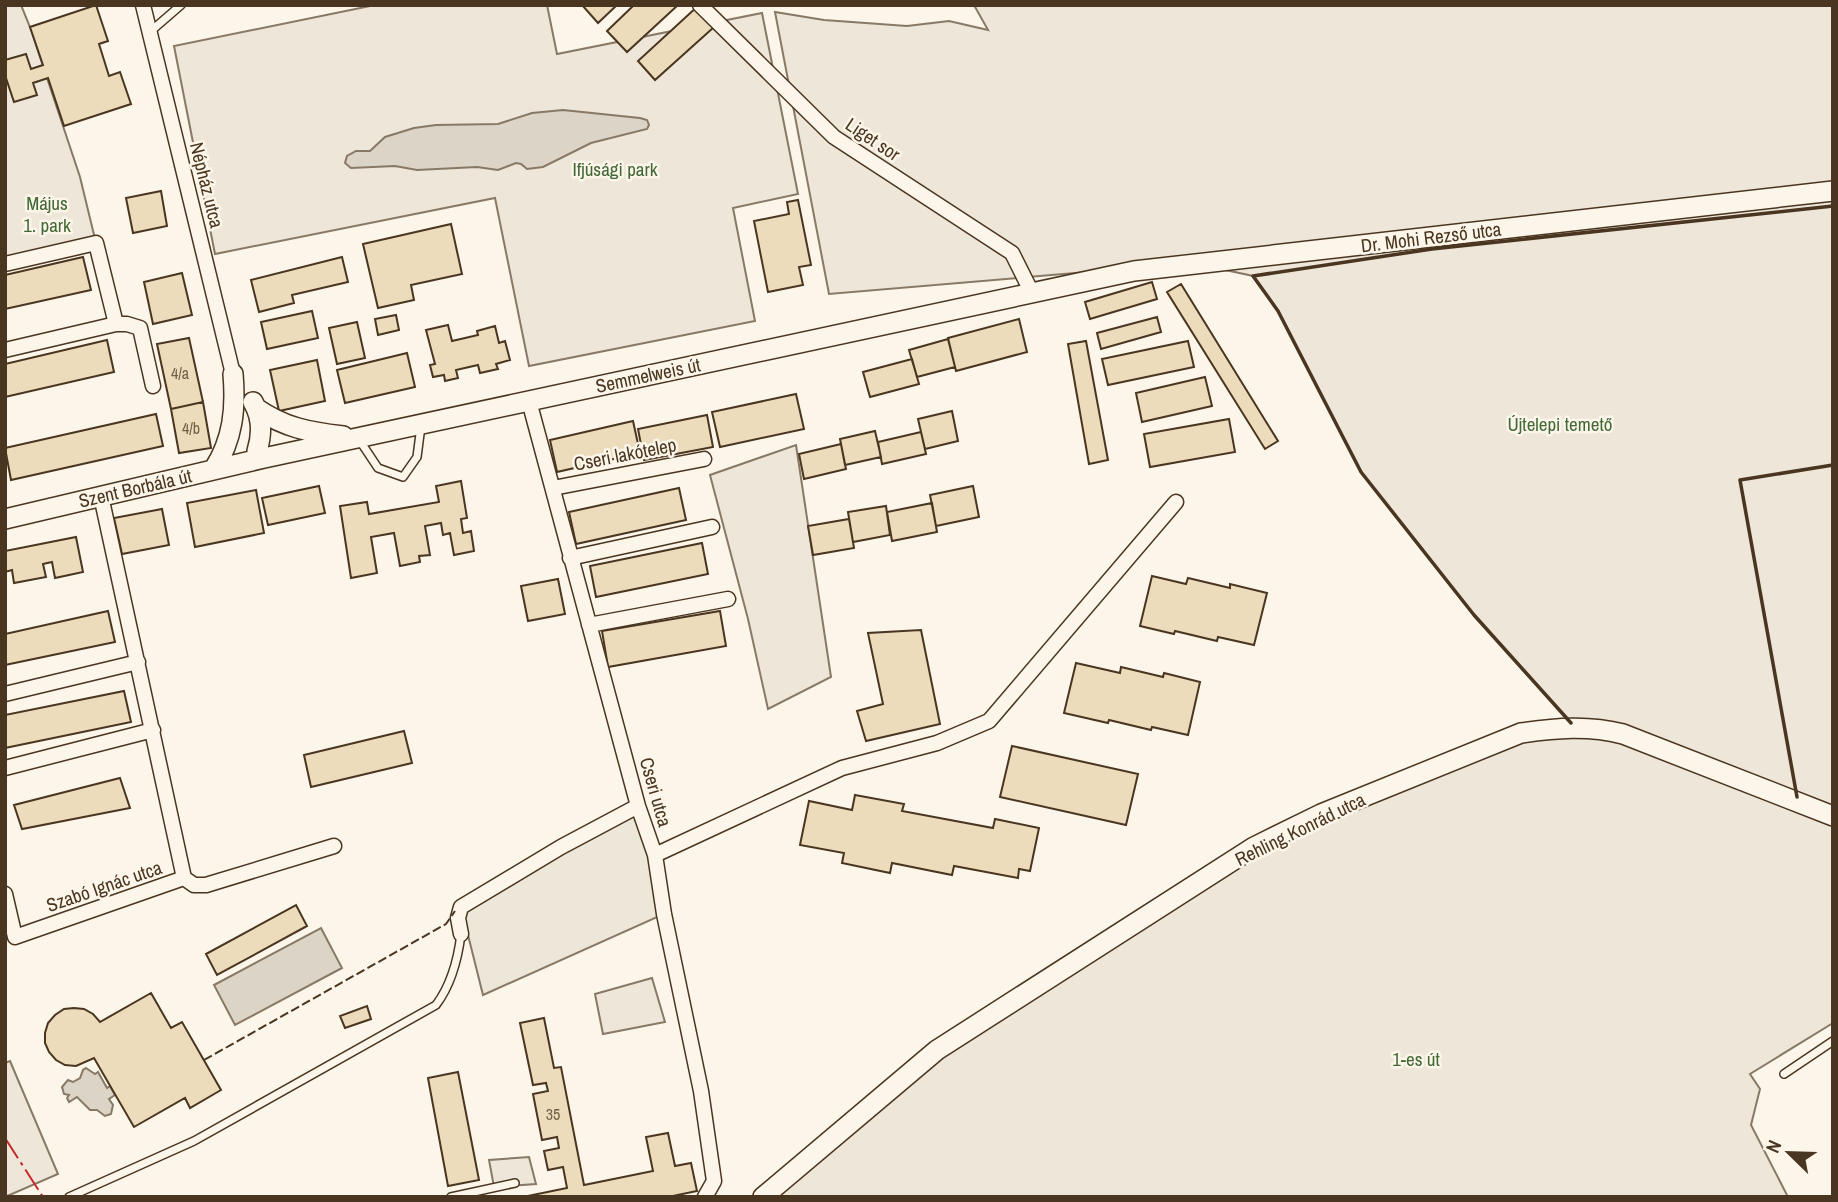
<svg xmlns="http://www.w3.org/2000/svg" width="1838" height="1202" viewBox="0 0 1838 1202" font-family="'Archivo Narrow',sans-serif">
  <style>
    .green { fill: #ede6d9; stroke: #887966; stroke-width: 2 }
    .parking { fill: #ede7d9; stroke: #887966; stroke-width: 2 }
    .water { fill: #dcd4c6; stroke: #887966; stroke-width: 2 }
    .building { fill: #ecdcbc; stroke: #4a3520; stroke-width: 2 }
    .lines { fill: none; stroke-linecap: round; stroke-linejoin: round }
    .lane-casing { stroke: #4a3520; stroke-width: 10 }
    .street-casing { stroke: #4a3520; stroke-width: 17 }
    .secondary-casing { stroke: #4a3520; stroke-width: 22 }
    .lane { stroke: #fbf6e9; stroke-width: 7 }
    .street { stroke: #fbf6e9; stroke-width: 14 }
    .secondary { stroke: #fbf6e9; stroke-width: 19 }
    .fence { stroke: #4a3520; stroke-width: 2; stroke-dasharray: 9 3.5; stroke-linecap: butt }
    .wall { stroke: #4a3520; stroke-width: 3.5 }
    .power { stroke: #c62828; stroke-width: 2; stroke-dasharray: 24 5 3.5 5; stroke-linecap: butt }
    .labels { text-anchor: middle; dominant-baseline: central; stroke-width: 5; stroke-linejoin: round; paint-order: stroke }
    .number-label { font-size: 16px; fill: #725f47 }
    .street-label { font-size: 19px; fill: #4a3520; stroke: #fbf6e9 }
    .park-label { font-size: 19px; fill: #436837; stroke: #fbf6e9 }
  </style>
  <rect width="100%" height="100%" fill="#fbf6e9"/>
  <path class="green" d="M5,5H21L30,27L80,177L96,243L5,267Z
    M375,5H547L557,54L762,13L798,194L733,208L755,321L529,366L495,198L215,254L174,46Z
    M974,5H1833V1023L1750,1074L1760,1089L1751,1125L1788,1197H763L871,1105L1254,847L1452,760L1575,727L1474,615L1361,472L1278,311L1253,276L1193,263L829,294L775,12L824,20L907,26L949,21L988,30Z
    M796,445L831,677L768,709L748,619L710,475Z
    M652,978L665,1022L603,1034L595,994Z
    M10,1061L58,1174L5,1197V1063Z"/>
  <path class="parking" d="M638,806L664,914L483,995L461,907Z
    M529,1157L536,1184L494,1187L489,1160Z"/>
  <path class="water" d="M563,110L640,118L647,120L649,125L647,129L591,143L543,167L527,169L521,164L516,163L498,170L477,167L417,170L395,166L351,168L345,163L347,156L356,151H370L385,137L414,128L436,125L498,124L532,113Z
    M321,928L342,968L235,1025L214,985Z
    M86,1068L95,1074L98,1072L107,1088L110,1086L115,1095L109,1099L113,1105L111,1114L105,1116L97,1110H90L77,1097L69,1102L67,1098L69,1095L64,1094L62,1087L68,1080L73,1082L80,1078L83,1070Z"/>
  <path class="building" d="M96,5L108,41L99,44L109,76L120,72L131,104L64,126L48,78L33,83L37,95L14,102L5,75V60L26,54L31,69L43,65L30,27Z
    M582,5H617L598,23Z
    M634,5H678L627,52L607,31Z
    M699,5H710L723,19L655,80L638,61Z
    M161,191L167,226L133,233L126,198Z
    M798,200L811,265L799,267L803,285L768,292L754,221L789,214L787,202Z
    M451,224L462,274L411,285L414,300L378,308L363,244Z
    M83,257L91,290L5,309V275Z
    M342,257L348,282L292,295L294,303L259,312L251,280Z
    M182,273L192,315L153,324L144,282Z
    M1152,282L1157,299L1090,319L1085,302Z
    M1181,284L1278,441L1265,449L1167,292Z
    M312,311L318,338L267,349L261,322Z
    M396,315L399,330L378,335L375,319Z
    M1157,317L1161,332L1101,349L1097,333Z
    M1019,319L1027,352L956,371L948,338Z
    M357,322L365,358L337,364L329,328Z
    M448,325L452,341L478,335L477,331L495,326L499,343L505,341L510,360L496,364L498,369L480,373L478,365L456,370L458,378L445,381L444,375L433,377L430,365L435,364L426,330Z
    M189,338L203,402L171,409L157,344Z
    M948,339L955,367L917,377L909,350Z
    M107,340L114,372L5,397V364Z
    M1086,341L1108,460L1089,464L1068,344Z
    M1188,341L1194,367L1108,385L1102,359Z
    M407,353L415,387L345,403L337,370Z
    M912,359L919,384L870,397L863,372Z
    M317,360L325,401L279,411L270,370Z
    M1205,377L1212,406L1142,422L1136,393Z
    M796,394L804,429L720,447L712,412Z
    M203,402L211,448L179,453L171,409Z
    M952,411L958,441L925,449L918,419Z
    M156,414L163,446L11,480L5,448Z
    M707,415L713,447L644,460L638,429Z
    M1229,419L1235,452L1150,467L1144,434Z
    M633,421L640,453L557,472L550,440Z
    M875,431L881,457L845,465L840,439Z
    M921,432L926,454L882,464L878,442Z
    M841,444L846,469L804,479L799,454Z
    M461,481L467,518L461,519L463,533L471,531L474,551L454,555L450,533L443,535L441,523L425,526L430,555L419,556L420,562L400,566L394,533L371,537L377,573L351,578L340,506L367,502L369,514L439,502L436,486Z
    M319,486L325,513L268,525L262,498Z
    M973,486L979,517L936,526L930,495Z
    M679,488L686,520L576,544L569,512Z
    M256,490L264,533L195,547L187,503Z
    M932,503L937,532L892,541L887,512Z
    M886,506L890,535L853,542L848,512Z
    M162,509L169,545L122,554L114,518Z
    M849,519L854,548L813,555L808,526Z
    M76,537L83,572L55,578L52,562L43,564L46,577L14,583L12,570L5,572V551Z
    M702,543L708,574L596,597L590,566Z
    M1152,576L1186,584L1188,578L1230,588V584L1267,593L1254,645L1218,637L1217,641L1175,631L1174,634L1140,626Z
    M558,579L565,614L528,621L521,586Z
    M108,611L115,642L5,665V634Z
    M720,611L726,646L608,667L602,631Z
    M921,630L940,724L866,741L857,711L883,704L868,633Z
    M1076,663L1120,673L1121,667L1163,677L1164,673L1200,682L1188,735L1152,727L1151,730L1109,720L1108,723L1064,713Z
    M124,691L131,722L5,748V715Z
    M404,731L412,763L311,787L304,755Z
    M1012,746L1138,774L1126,825L1000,797Z
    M120,778L130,808L22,829L14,805Z
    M855,795L904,804L902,811L993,828L995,819L1039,828L1030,871L1019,869L1018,878L954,866L952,875L892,863L890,873L842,863L844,853L800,845L809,801L852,810Z
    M296,905L307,926L217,975L206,954Z
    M151,993L171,1028L182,1022L221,1090L190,1108L185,1098L134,1127L94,1058L76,1066L65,1065L56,1060L49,1052L45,1043V1033L48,1023L55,1015L64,1009L74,1008L84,1009L93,1014L100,1022Z
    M367,1006L371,1019L345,1028L340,1016Z
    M544,1018L554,1068L561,1067L584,1185L653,1171L646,1137L668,1133L675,1166L691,1163L697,1191L668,1197H523L567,1188L563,1167L548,1170L544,1151L559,1148L557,1137L542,1140L533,1094L548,1091L546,1083L533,1085L520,1023Z
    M458,1072L479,1180L448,1186L428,1078Z"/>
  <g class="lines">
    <g class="lane-casing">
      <path id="lane" d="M151,31L181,5
        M360,441L378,468L403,477L417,457L421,426
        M1784,1074L1833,1041
        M69,1197L194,1141L436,1005C451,985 458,959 461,934
        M451,1197L515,1183"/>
    </g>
    <g class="street-casing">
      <path id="street" d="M143,5L233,374
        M700,5L834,137L1012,253L1031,291
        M5,264L96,243L116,324
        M5,350L116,324H127L140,328L153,386
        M529,401L638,806L655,855L664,914L701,1091L714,1181L705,1197
        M553,488L704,459
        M101,496L184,878
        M570,558L712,527
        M589,625L728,599
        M5,694L138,662
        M5,768L153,730
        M655,855L842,768L937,743L989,721L1176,502
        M184,878L194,885H206L334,846
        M5,894L15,937L184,878
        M461,934L458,918L461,907L561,847L638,806"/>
    </g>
    <g class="secondary-casing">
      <path id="secondary" d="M253,402C262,417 262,435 257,451
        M256,408C285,428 309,432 343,436
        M214,469C233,439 236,409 233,374
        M5,519L264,458L1134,271L1833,191
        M763,1197L937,1050L1254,847L1321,814L1521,733C1556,728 1588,725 1623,734L1833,816"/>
    </g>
    <use href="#lane" class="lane"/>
    <use href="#street" class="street"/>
    <use href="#secondary" class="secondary"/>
    <path class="fence" d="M204,1060L446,924L455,911"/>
    <path class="wall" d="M1571,723L1474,615L1361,472L1278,311L1253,276L1432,249L1833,206
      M1797,797L1740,480L1833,465"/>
    <path class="power" d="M5,1138L43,1197"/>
  </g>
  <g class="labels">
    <g class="number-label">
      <text x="180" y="373">4/a</text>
      <text x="191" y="428">4/b</text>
      <text x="553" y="1114">35</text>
    </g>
    <g class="street-label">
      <text transform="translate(873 139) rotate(34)">Liget sor</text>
      <text transform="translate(207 185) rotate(76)">Népház utca</text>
      <text transform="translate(1431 237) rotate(-7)">Dr. Mohi Rezső utca</text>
      <text transform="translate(648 375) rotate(-12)">Semmelweis út</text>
      <text transform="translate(625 454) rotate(-11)">Cseri lakótelep</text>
      <text transform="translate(135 488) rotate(-13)">Szent Borbála út</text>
      <text transform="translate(656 792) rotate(74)">Cseri utca</text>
      <text transform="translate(1300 829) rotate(-26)">Rehling Konrád utca</text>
      <text transform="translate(104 886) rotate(-19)">Szabó Ignác utca</text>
    </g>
    <g class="park-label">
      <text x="615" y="169">Ifjúsági park</text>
      <text x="47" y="203">Május<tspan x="47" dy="22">1. park</tspan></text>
      <text x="1560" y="424">Újtelepi temető</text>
      <text x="1416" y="1059">1-es út</text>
    </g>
  </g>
  <rect width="1838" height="1202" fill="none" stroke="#4a3520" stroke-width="14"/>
  <g transform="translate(1789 1153) rotate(293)" stroke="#fbf6e9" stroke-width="5" paint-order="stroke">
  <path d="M0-5L12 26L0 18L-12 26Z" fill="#4a3520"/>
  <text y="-10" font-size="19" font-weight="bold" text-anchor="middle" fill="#4a3520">N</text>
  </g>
</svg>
